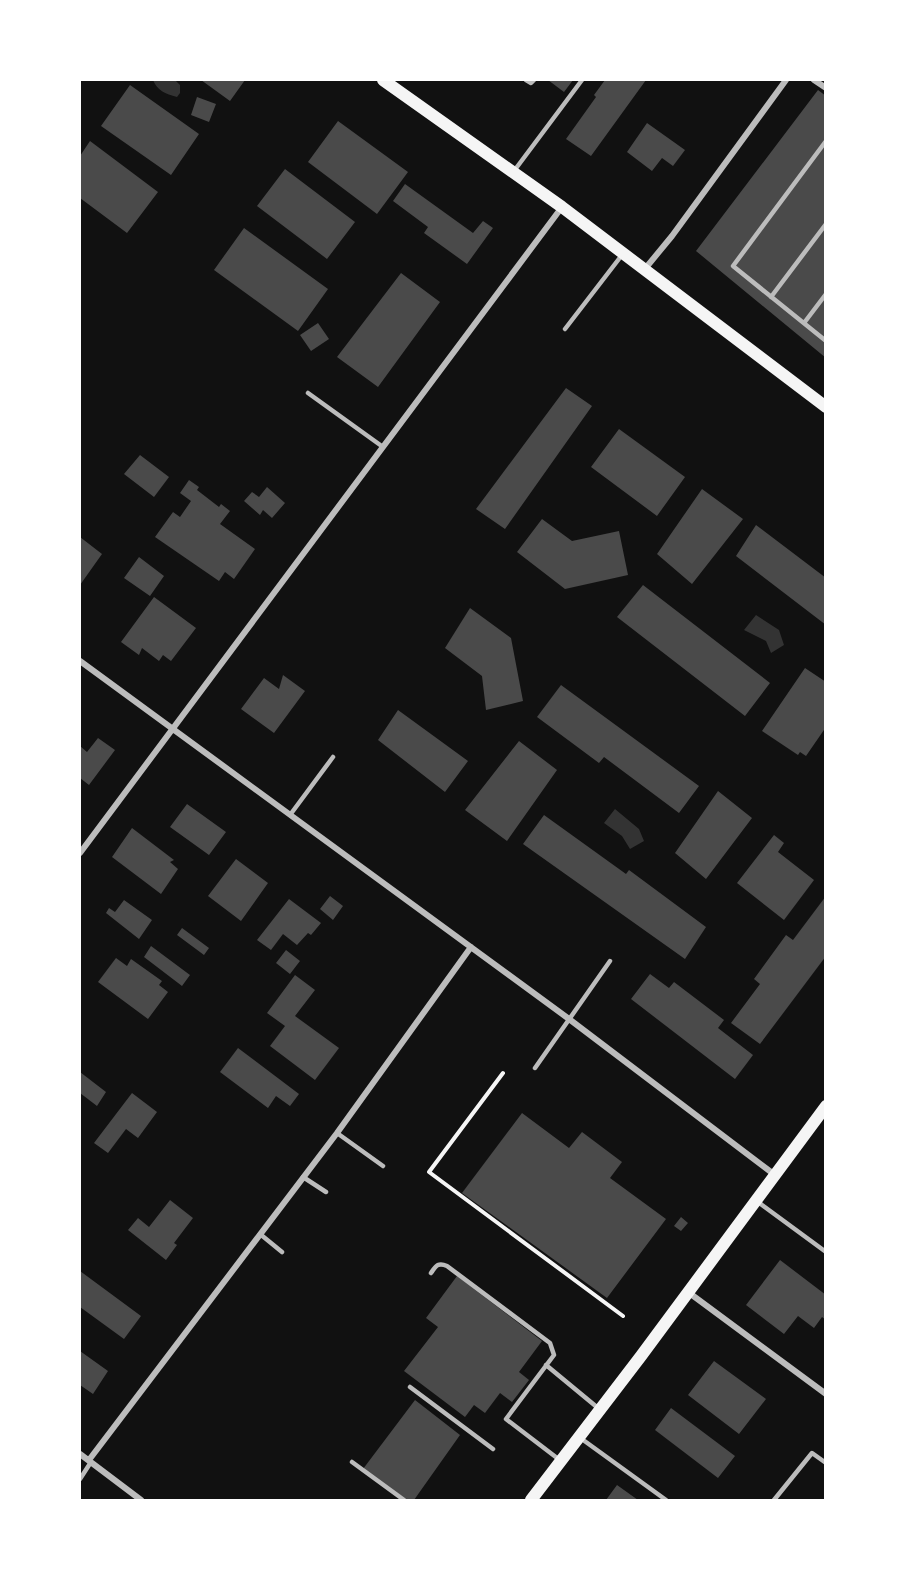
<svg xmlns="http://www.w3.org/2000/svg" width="905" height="1580" viewBox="0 0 905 1580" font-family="Barlow,sans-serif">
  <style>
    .water { fill: #333 }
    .building { fill: #4a4a4a }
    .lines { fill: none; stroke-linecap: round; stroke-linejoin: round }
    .path { stroke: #f5f5f5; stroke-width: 4 }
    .service { stroke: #bcbcbc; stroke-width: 4.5 }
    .minor { stroke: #bcbcbc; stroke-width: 6 }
    .secondary { stroke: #f5f5f5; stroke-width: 12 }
  </style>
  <rect width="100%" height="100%" fill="#111"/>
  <path class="water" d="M153,80H175L180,85V93L177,97C165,94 157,90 153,80Z
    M756,615L779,630L784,645L771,653L766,641L744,630Z
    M615,809L639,829L644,841L630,849L622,836L604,823Z"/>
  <path class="building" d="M201,80H245L230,101Z
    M548,80H573L564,92Z
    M605,80H646L591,156L566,139L596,97L594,95Z
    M130,85L199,134L171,175L101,126Z
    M818,90L826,96V358L696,251Z
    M197,97L216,104L209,122L191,115Z
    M338,121L408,172L377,214L308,162Z
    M647,123L685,150L673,166L662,158L652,171L627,152Z
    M90,141L158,192L127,233L80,198V156Z
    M285,169L355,222L327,259L257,206Z
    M405,184L473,233L483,221L493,228L467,264L424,233L428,227L393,201Z
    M244,228L328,289L298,331L214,270Z
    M401,273L440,302L378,387L337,357Z
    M318,323L329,339L311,351L300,335Z
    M566,388L592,406L505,529L476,509Z
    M619,429L685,477L657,516L591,467Z
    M140,455L169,477L154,497L124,474Z
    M189,480L199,487L197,490L219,507L221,504L230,511L220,524L255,549L234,579L225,572L219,581L155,537L173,512L180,517L191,501L180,493Z
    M267,487L285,503L272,518L263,510L260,515L244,501L252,492L259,497Z
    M702,489L743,519L692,584L657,554Z
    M542,519L572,541L619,531L628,575L565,589L517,552Z
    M756,525L826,578V625L736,556Z
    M80,537L102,554L80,585Z
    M139,557L164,576L150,596L124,578Z
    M643,585L770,683L745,716L617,617Z
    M154,597L196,628L171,661L163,655L159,661L142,648L139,655L121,642Z
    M470,608L511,638L523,701L486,710L482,676L445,648Z
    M805,668L826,682V727L806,756L800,752L798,755L762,731Z
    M283,675L305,691L274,733L241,709L264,678L279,689Z
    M561,685L699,786L679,813L604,757L599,763L537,717Z
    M398,710L468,761L445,792L378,740Z
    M98,738L115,750L89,785L80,778V746L87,752Z
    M519,741L557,770L507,841L465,810Z
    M718,791L752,818L706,879L675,853Z
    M187,804L226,832L209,855L170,827Z
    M544,815L626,874L629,870L706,927L685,959L523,844Z
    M132,828L174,860L170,862L178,869L161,894L112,857Z
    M774,835L784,843L778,852L814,880L784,920L737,883Z
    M236,859L268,883L241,921L208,896Z
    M330,896L343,906L333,920L320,909Z
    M826,896V956L760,1044L731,1023L760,984L754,979L786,935L793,940Z
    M289,899L321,923L311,935L308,933L297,945L283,934L271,950L257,940Z
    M124,900L152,920L139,939L106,913L109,908L115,912Z
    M182,928L209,948L204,955L177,935Z
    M151,946L190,975L182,986L144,957Z
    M286,950L300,961L290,974L276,963Z
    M116,958L127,966L131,959L162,981L159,985L168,992L148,1019L98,982Z
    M650,974L669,988L674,982L724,1020L718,1028L753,1055L735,1079L631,999Z
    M295,975L315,990L295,1016L339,1048L315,1080L270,1046L285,1026L267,1013Z
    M238,1048L299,1094L290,1106L276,1096L268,1108L220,1072Z
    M80,1072L106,1092L97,1106L80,1093Z
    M132,1093L157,1112L138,1138L126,1129L108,1153L94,1143Z
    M522,1113L569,1148L582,1132L622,1162L610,1178L666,1219L607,1298L462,1193Z
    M170,1200L193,1218L174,1243L177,1245L166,1260L128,1230L138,1218L149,1227Z
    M681,1217L688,1223L681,1231L674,1226Z
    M780,1260L826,1295V1320L822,1317L814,1328L798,1316L784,1334L746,1305Z
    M80,1271L141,1316L124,1339L80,1307Z
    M457,1276L542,1341L519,1372L529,1380L512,1402L500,1393L485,1413L474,1405L465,1417L404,1371L438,1327L426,1318Z
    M80,1351L108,1371L93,1394L80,1385Z
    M714,1361L766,1399L739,1434L688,1395Z
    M415,1400L460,1435L414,1500H407L363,1469Z
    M671,1408L735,1456L718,1478L655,1430Z
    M617,1485L638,1500H606Z"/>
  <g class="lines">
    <path class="path" d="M503,1073L429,1172L623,1316"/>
    <path class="service" d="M526,80L531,83L534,80
      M826,141L733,266L826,341
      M514,171L582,80
      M771,297L826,224
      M804,323L826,294
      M565,329L622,255
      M308,393L383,447
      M290,815L333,757
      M535,1068L610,961
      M337,1133L383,1166
      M303,1177L326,1192
      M758,1202L826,1252
      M260,1234L282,1252
      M431,1273C436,1266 438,1262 447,1266L550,1343L554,1355L506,1419L561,1461
      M546,1365L598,1408
      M410,1387L493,1449
      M579,1437L666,1500
      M352,1462L404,1500
      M80,1479L91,1462
      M774,1500L812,1453L826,1463"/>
    <path class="minor" d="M814,80L826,88
      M644,270L672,236L786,80
      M80,661L569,1019L775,1175
      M80,853L562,207
      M688,1292L826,1394
      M80,1454L141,1500
      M89,1460L337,1133L471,947"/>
    <path class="secondary" d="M383,80L562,207L826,407
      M531,1500L641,1356L826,1106"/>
  </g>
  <rect width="905" height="1580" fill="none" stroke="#ffffff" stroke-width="162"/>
</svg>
